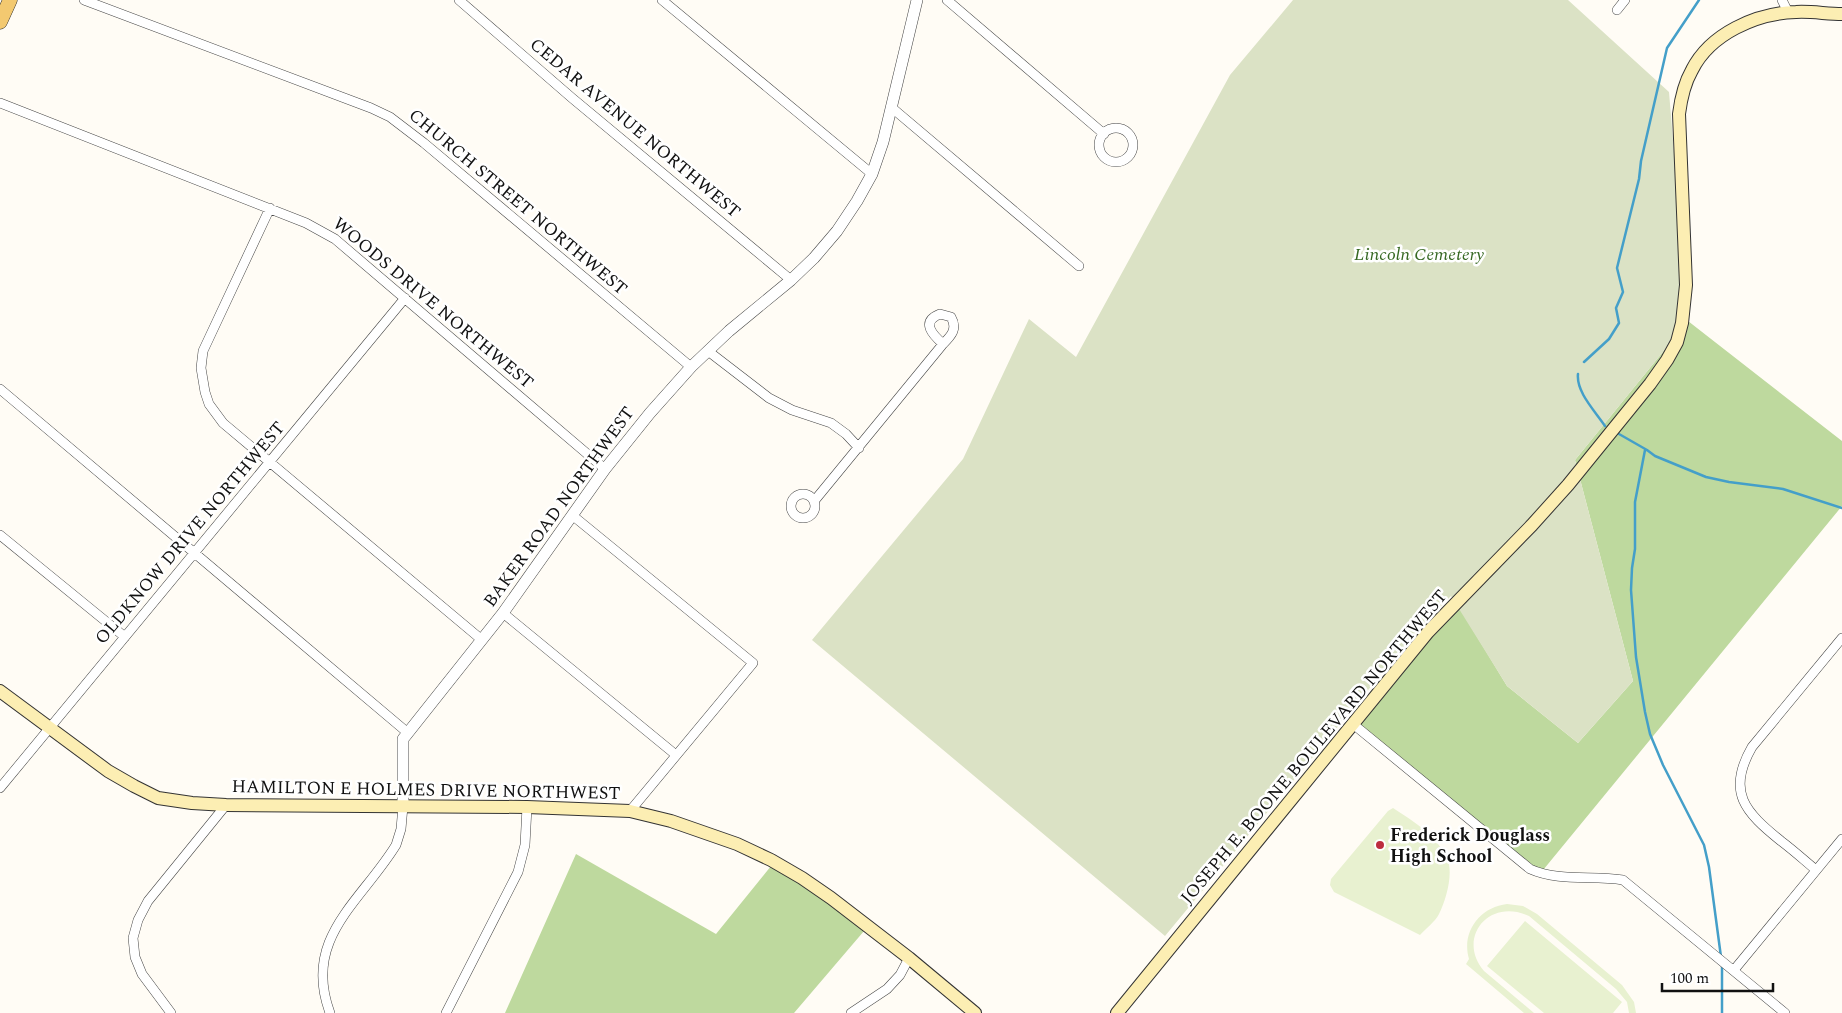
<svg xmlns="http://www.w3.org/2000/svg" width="1842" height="1013" viewBox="0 0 1842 1013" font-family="Spectral,serif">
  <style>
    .forest { fill: #bed99e }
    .cemetery { fill: #dbe2c5 }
    .pitch { fill: #e8f1d0 }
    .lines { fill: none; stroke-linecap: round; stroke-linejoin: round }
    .stream { stroke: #449fc9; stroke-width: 2.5 }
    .minor-casing { stroke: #444; stroke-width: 10 }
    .tertiary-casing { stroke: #444; stroke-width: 12 }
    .secondary-casing { stroke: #333; stroke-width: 14 }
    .primary-casing { stroke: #222; stroke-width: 15 }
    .minor { stroke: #fff; stroke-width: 9 }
    .tertiary { stroke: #fff; stroke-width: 11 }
    .secondary { stroke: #fceeb3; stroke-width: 12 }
    .primary { stroke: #f3c970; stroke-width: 14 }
    .poi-dot { fill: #bd2c3f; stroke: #fff; stroke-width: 2 }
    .labels { text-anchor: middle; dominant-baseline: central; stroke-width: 5; stroke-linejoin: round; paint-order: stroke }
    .street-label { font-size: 18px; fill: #111; stroke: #fff }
    .park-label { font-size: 18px; font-style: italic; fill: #366822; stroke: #fff }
    .poi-label { font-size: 18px; font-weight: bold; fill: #111; stroke: #fff; text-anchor: start }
  </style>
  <rect width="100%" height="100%" fill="#fffcf5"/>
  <path class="forest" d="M1688,321L1842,441V506L1539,875L1358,725L1432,635L1459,607L1507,686L1578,743L1633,681L1575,460Z
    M576,854L716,934L771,866L870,924L794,1013H505Z"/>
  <path class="cemetery" d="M1293,0H1568L1669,92L1688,321L1575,460L1633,681L1578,743L1507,686L1451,596L1421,626L1165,936L812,640L963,459L1029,319L1076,357L1230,75Z"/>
  <path class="pitch" d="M1393,808C1413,821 1436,835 1447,858C1454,873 1446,900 1439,914C1435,922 1426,928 1420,935L1334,892L1330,885L1331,879L1388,811Z
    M1507,904L1523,906L1537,914L1622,985L1634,1002L1636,1013H1629L1627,1002L1616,989L1529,916C1489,897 1456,938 1484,971L1534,1013H1524L1466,964L1469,959C1461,932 1480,907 1507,904Z
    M1525,921L1622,1002L1613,1013H1544L1487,966Z"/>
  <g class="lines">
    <path class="stream" d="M1584,362L1609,339L1619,323L1616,308L1623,292L1617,268L1639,179L1641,161L1667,48L1699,0
      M1578,374C1576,392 1595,411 1605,426
      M1619,434L1647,450L1655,456L1706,477L1729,482L1783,489L1842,508
      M1647,450H1645L1635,502V549L1632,568L1631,590L1636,657L1645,712L1650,734L1663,765L1704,845L1709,867L1721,957
      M1722,1013V965"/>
    <g class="minor-casing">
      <path id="minor" d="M84,0L371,108L390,117L424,143L691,367
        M459,0L572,98L791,280
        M662,0L872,174
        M947,0L1104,134
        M1782,0L1788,12
        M1617,10L1625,0
        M0,103L306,223L335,239L605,469
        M891,107L1079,266
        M1099 145a17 17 0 1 1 34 0a17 17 0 1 1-34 0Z
        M270,208L203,351L201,368L205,392L209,404L223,423L482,640
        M940,314L951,317C958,329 951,336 943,344C933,335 920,322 940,314Z
        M708,351L769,398L792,410L831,423L846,434L859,448
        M0,389L408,733
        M791 506a12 12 0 1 1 24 0a12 12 0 1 1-24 0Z
        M815,500L943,344
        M572,515L753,663L630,811
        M0,535L125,637
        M503,613L676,755
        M1353,724L1530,869C1559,882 1592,875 1623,880L1785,1013
        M0,788L405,298
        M1816,870C1804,860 1793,850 1781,841C1745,812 1726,792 1752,747L1842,638
        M1734,970L1842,839
        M171,1013L142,974L135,957L133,938L138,920L148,901L226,805
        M330,1013C302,938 361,902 396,845L401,829L403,806
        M446,1013L518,872L525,845L527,807
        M851,1013L887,989L900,975L909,958"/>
    </g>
    <g class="tertiary-casing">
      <path id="tertiary" d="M403,806V739L503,613L605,469L650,413L691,367L729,331L791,280L814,258L837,231L857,201L872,174L883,142L917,0"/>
    </g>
    <g class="secondary-casing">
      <path id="secondary" d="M0,691L108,771L134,786L158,798L192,803L226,805L527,807L630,811L671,821L737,844L771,860L802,878L831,898L909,958L975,1013
        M1117,1013L1428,632L1532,525L1568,485L1650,384L1667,360L1677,342L1682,323L1686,285L1679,114C1681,98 1684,84 1692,70C1710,34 1756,13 1796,12C1811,11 1827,14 1842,14"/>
    </g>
    <g class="primary-casing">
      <path id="primary" d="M0,22L10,0"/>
    </g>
    <use href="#minor" class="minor"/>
    <use href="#tertiary" class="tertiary"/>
    <use href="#secondary" class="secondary"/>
    <use href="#primary" class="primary"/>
  </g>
  <circle class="poi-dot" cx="1380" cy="845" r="5"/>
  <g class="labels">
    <g class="street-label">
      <text transform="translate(635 128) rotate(40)">CEDAR AVENUE NORTHWEST</text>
      <text transform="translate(518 202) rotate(40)">CHURCH STREET NORTHWEST</text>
      <text transform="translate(433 303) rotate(40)">WOODS DRIVE NORTHWEST</text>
      <text transform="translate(559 507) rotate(-54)">BAKER ROAD NORTHWEST</text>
      <text transform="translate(190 533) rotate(-50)">OLDKNOW DRIVE NORTHWEST</text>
      <text transform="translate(1314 747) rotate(-50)">JOSEPH E. BOONE BOULEVARD NORTHWEST</text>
      <text transform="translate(426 790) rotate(1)">HAMILTON E HOLMES DRIVE NORTHWEST</text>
    </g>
    <g class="park-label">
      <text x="1419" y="254">Lincoln Cemetery</text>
    </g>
    <g class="poi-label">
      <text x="1390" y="835">Frederick Douglass<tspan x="1390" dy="21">High School</tspan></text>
    </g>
  </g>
  <path d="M1662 983v8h111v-8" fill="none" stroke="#111111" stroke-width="2.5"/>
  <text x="1670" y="983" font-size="15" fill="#111111" stroke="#ffffff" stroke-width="4" paint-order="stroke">100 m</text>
</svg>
